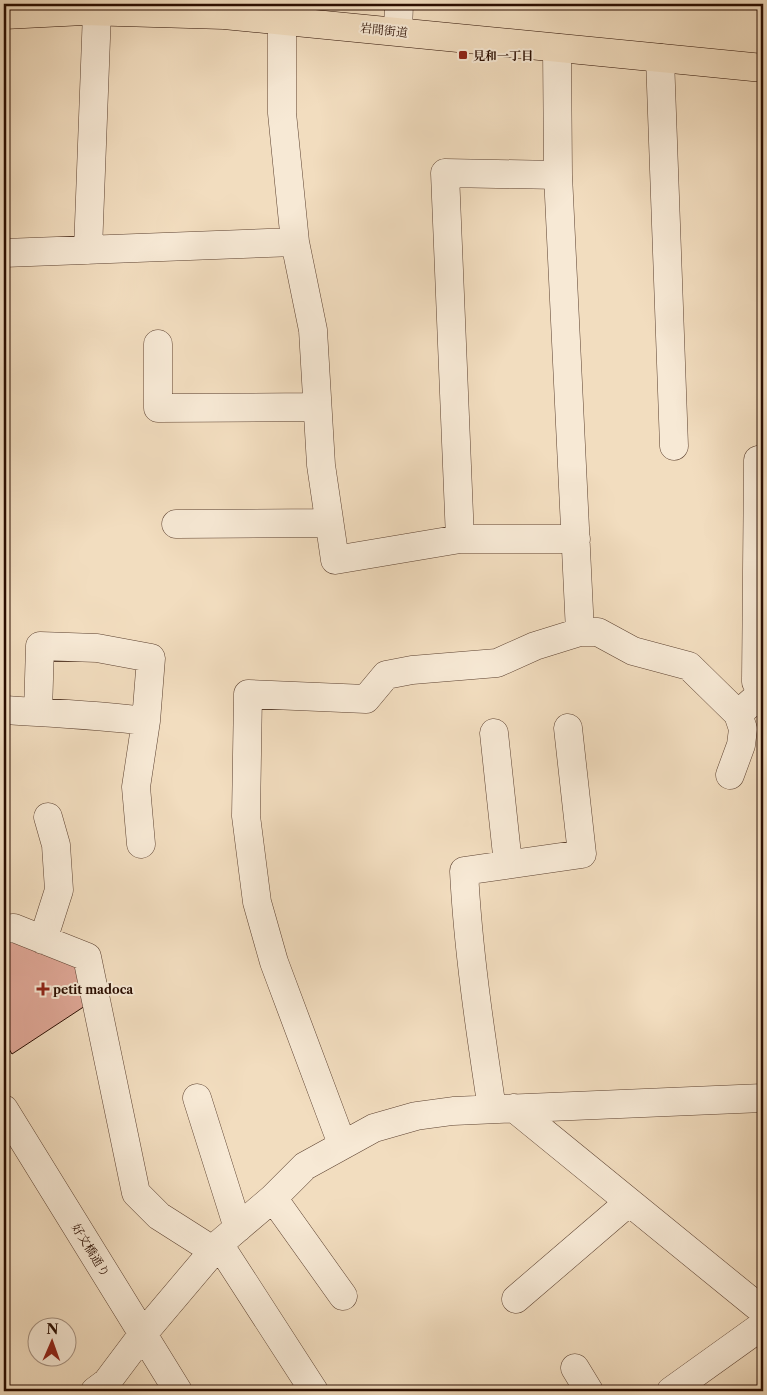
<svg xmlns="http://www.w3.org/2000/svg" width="767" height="1395" viewBox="0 0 767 1395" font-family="'Libre Caslon Text','Noto Serif JP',serif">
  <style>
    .building { fill: #e0a898; stroke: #2a0d00 }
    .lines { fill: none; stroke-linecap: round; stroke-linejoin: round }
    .minor-casing { stroke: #5c4130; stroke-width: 29 }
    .major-casing { stroke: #2a0d00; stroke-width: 29 }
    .minor { stroke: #f7e9d5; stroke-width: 28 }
    .major { stroke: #f2ddbf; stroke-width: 28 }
    .poi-dot { fill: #8f2418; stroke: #f7e9d5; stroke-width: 2 }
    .labels { text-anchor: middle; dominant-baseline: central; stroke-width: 4; stroke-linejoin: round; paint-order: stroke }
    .street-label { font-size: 12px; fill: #2a0d00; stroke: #f7e9d5 }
    .poi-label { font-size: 12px; font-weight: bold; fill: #2a0d00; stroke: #f7e9d5; text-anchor: start }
  </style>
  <rect width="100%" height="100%" fill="#f2ddbf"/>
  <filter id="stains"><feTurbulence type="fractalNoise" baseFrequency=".004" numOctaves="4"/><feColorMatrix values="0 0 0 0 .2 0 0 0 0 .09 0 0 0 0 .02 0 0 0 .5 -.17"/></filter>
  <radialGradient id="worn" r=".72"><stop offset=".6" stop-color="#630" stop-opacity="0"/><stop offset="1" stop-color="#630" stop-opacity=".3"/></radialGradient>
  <path class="building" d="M4,937L69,957L79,972L85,1006L12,1054L4,1041Z"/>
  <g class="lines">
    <g class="minor-casing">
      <path id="minor" d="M282,19V113L295,242L313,330L321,465L335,560L460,539H576
        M398,31L399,4
        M557,48L558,175L580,632
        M660,58L674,446
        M88,250L97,12
        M4,253L295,242
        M158,344V408L317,407
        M176,524L329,523
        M460,539L445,173L558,175
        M4,710C51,713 98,715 146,721L151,658L97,648L40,646L38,712
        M738,714L762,693L756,682L758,460L763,459
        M494,733L508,864
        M141,844L136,787L146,721
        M4,929L14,928L87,957L136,1193L159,1216L214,1251
        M43,940L59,890L56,845L48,817
        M197,1098L238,1228
        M514,1108L763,1311
        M4,1109L178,1391
        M492,1109C480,1030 468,950 464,871L582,854L568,728
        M342,1144L274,962L257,902L246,816L248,694L366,699L386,675L412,670L497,663L535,646L580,632H598L633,651L689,666L738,714L743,729L741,745L730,775
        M273,1198L343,1296
        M219,1244L314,1391
        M516,1299L629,1202
        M575,1368L589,1391
        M95,1391L107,1382L143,1334L219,1244L273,1198L305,1166L374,1128L416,1116L453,1111L763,1098
        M671,1391L763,1325"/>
    </g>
    <g class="major-casing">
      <path id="major" d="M4,15L84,11L224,15L763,68"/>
    </g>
    <use href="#minor" class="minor"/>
    <use href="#major" class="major"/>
  </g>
  <g class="poi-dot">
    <rect x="458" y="50" width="10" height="10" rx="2.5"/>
    <path d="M40.5 981.5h5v5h5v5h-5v5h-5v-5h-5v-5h5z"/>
  </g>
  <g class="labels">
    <g class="street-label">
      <text transform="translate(384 30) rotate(6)">岩間街道</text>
      <text transform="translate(91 1250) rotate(58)">好文橋通り</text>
    </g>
    <g class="poi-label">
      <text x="473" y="55">見和一丁目</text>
      <text x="53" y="989">petit madoca</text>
    </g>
  </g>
  <rect width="767" height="1395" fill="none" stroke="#f2ddbf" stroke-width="20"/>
  <rect x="5" y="5" width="757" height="1385" fill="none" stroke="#2a0d00" stroke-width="2.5"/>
  <rect x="10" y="10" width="747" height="1375" fill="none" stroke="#2a0d00"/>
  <g transform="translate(52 1342) rotate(2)"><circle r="24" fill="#f7e9d5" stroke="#a59180"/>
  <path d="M0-4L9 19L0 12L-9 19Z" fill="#8f2418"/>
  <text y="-8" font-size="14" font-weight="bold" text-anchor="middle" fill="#2a0d00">N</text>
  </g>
  <rect width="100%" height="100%" filter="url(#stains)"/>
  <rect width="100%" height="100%" fill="url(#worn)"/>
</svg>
